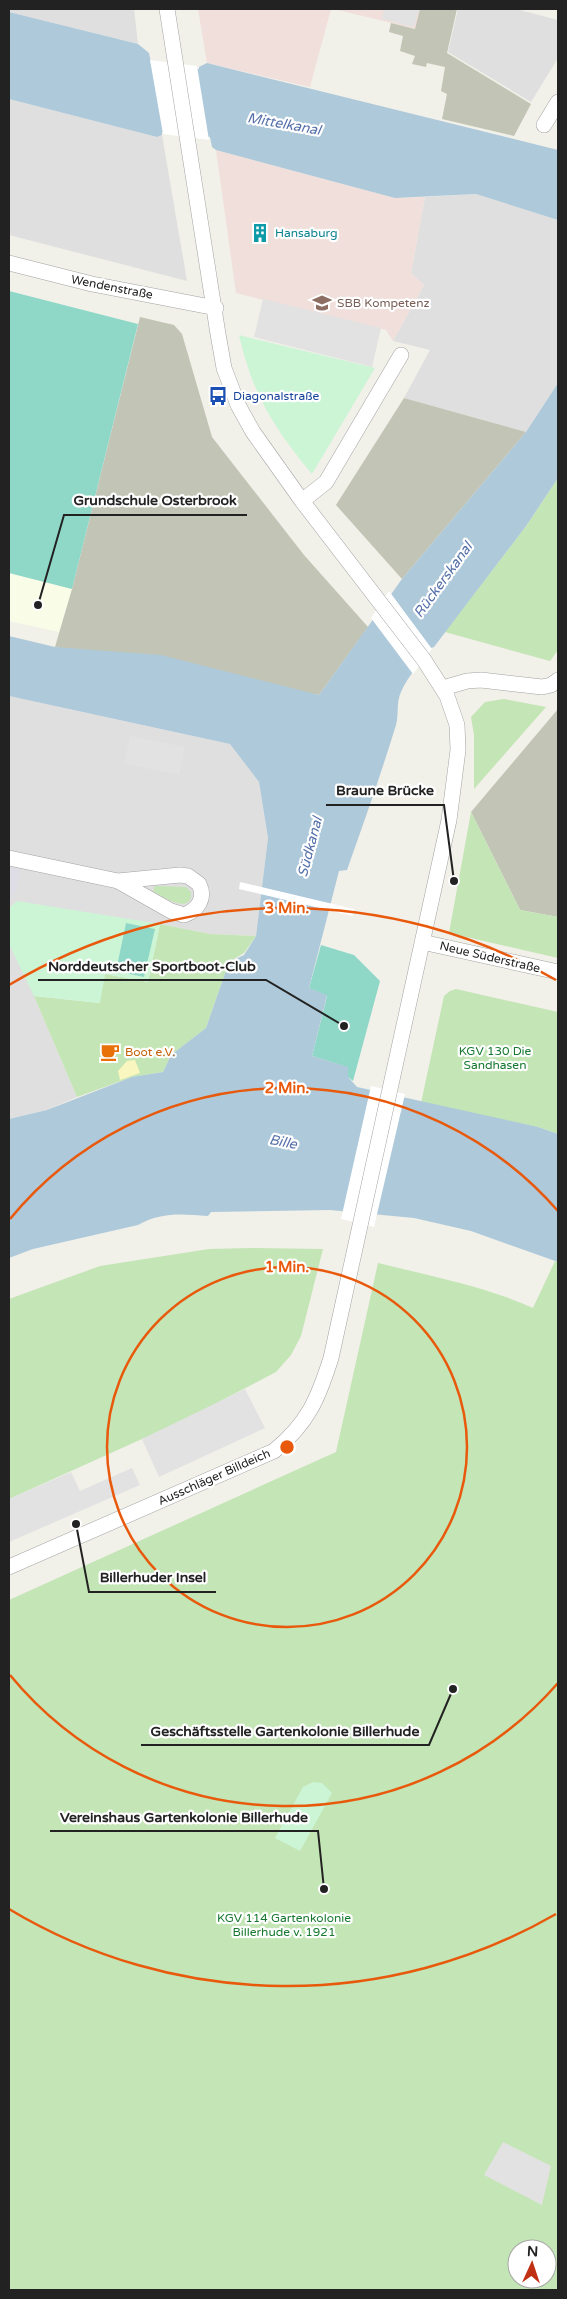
<svg xmlns="http://www.w3.org/2000/svg" width="567" height="2299" viewBox="0 0 567 2299" font-family="'Varela Round',sans-serif">
  <style>
    .residential { fill: #dfdfdf }
    .commercial { fill: #f0dfdb }
    .education { fill: #f9fde7 }
    .construction { fill: #c2c5b5 }
    .grass { fill: #c4e5b5; fill-rule: evenodd }
    .sand { fill: #f9f7bf }
    .park { fill: #ccf5d6 }
    .pitch { fill: #8fd8c8 }
    .parking { fill: #e2e2e2 }
    .plaza { fill: #dfdee7 }
    .water { fill: #aec9da }
    .pier { fill: #fff }
    .lines { fill: none; stroke-linecap: round; stroke-linejoin: round }
    .minor-casing { stroke: #a3a3a3; stroke-width: 16 }
    .minor { stroke: #fff; stroke-width: 15 }
    .ring { fill: none; stroke: #e8590c; stroke-width: 2.5 }
    .labels { text-anchor: middle; dominant-baseline: central; stroke-width: 4.5; stroke-linejoin: round; paint-order: stroke }
    .culture-label { font-size: 12px; fill: #0d838f; stroke: #fff; text-anchor: start }
    .street-label { font-size: 12px; fill: #222; stroke: #fff }
    .education-label { font-size: 12px; fill: #785e54; stroke: #fff; text-anchor: start }
    .transit-label { font-size: 12px; fill: #164399; stroke: #fff; text-anchor: start }
    .park-label { font-size: 12px; fill: #177930; stroke: #fff }
    .food-label { font-size: 12px; fill: #c56008; stroke: #fff; text-anchor: start }
    .water-label { font-size: 14px; font-style: italic; fill: #5671aa; stroke: #fff }
    .centre { fill: #e8590c; stroke: #fff; stroke-width: 2.5 }
    .ring-label { font-size: 15px; text-anchor: middle; font-weight: bold; fill: #e8590c; stroke: #fff; stroke-width: 4.5; stroke-linejoin: round; paint-order: stroke }
    .leader { fill: none; stroke: #222; stroke-width: 2 }
    .callout-dot { fill: #222; stroke: #fff; stroke-width: 2 }
    .callout-label { font-size: 14px; text-anchor: middle; font-weight: bold; fill: #222; stroke: #fff; stroke-width: 4.5; stroke-linejoin: round; paint-order: stroke }
  </style>
  <rect width="100%" height="100%" fill="#f1f0e9"/>
  <path class="residential" d="M9,9H134L138,44L9,12Z
    M458,9H516L558,20V58L531,102L448,52Z
    M9,99L157,137L162,135L187,281L9,235Z
    M476,194L558,220V383L526,432L404,398L430,350L393,341L424,285L411,273L425,197Z
    M9,696L230,744L259,782L268,838L256,936L210,934L160,924L34,996L77,1097L47,1110L9,1119Z"/>
  <path class="commercial" d="M198,9H331L310,87L207,63Z
    M334,9H420L416,29Z
    M216,150L395,198L425,197L411,273L424,285L393,341L386,330L236,293Z"/>
  <path class="education" d="M9,573L72,589L59,632L9,621Z"/>
  <path class="construction" d="M420,9H457L447,53L531,104L514,136L442,119L447,94L441,91L445,67L427,63L426,67L412,64L415,56L400,51L403,36L389,32L391,23L415,29Z
    M140,317L174,325L182,334L212,437L304,555L368,627L319,695L55,647L72,589Z
    M404,398L526,432L402,579L336,505Z
    M558,709V917L520,910L471,812Z"/>
  <path class="grass" d="M558,478V650L550,661L445,632L526,526Z
    M504,699L546,707L474,789V735L471,717L485,702Z
    M471,812L520,910L558,917V958L449,933Z
    M155,886L186,887L191,892C193,916 162,897 153,891Z
    M160,924L210,934L256,936L244,953L229,962L206,1028L171,1055L163,1072L132,1077L77,1097L34,996L99,1003L105,974L148,982Z
    M456,989L558,1012V1134L538,1127L421,1103L444,996L450,991Z
    M252,1248L323,1249L301,1336L291,1355L276,1372L184,1420L9,1499V1299L100,1266L209,1249Z
    M555,1261L558,1262V2290H9V1600L336,1452L378,1263C430,1276 484,1286 533,1308ZM517,2249H547V2279H517Z"/>
  <path class="sand" d="M135,1060L140,1073L120,1080L118,1071L127,1061Z"/>
  <path class="park" d="M239,335L375,368L312,474C273,427 253,395 239,335Z
    M17,901L160,924L148,982L105,974L100,1003L34,996L9,944V908Z
    M313,1782L322,1783L332,1793L300,1851L275,1838L303,1787Z"/>
  <path class="pitch" d="M9,291L138,324L72,589L9,573Z
    M126,923L155,929L144,977L116,971Z
    M321,945L354,955L380,981L353,1081L348,1077L347,1067L312,1056L327,996L309,988Z"/>
  <path class="parking" d="M384,9H419L414,27L382,19Z
    M263,299L381,328L372,367L254,337Z
    M130,736L185,747L179,775L124,764Z
    M245,1389L265,1428L159,1477L142,1439Z
    M132,1468L140,1485L9,1542V1499L71,1472L80,1491Z
    M503,2142L551,2166L542,2205L484,2175Z"/>
  <path class="plaza" d="M9,867L21,869L16,892L9,895Z"/>
  <path class="water" d="M9,12L138,44L149,53L151,63L199,69V67L207,63L558,150V220L476,194L395,198L216,150L212,147L210,137L162,132V135L157,137L9,99Z
    M558,383V478L526,526L434,647L431,648C421,662 408,676 401,692C396,702 399,715 396,725C381,774 364,822 347,870L339,871L309,988L327,995L312,1056L348,1067V1077L357,1087L538,1127L558,1134V1262L471,1231L414,1218L330,1210L211,1212L208,1216C181,1214 161,1212 138,1225L33,1249L9,1258V1119L47,1110L132,1077L163,1072L171,1055L206,1028L229,962L244,955L256,936L268,838L259,782L230,744L9,696V636L55,647L161,655L319,695L402,579L526,432Z"/>
  <path class="pier" d="M150,60L197,66L209,140L163,134Z
    M389,591L432,649L413,674L371,618Z
    M240,882L354,909L353,916L239,889Z
    M371,1086L405,1094L374,1227L341,1219Z"/>
  <g class="lines">
    <g class="minor-casing">
      <path id="minor" d="M544,125L558,102
        M9,263L92,284L216,308
        M302,501L326,482L401,355
        M443,688L467,681L481,680L542,687L551,685L558,680
        M9,858L118,881
        M180,875L188,876L199,884C206,898 198,910 184,915L171,911L118,881Z
        M422,942L558,972
        M9,1567L274,1451C308,1423 318,1399 331,1358L449,820L458,750L457,725L447,696L424,660L302,501L253,432L238,405L224,368L218,334L167,9"/>
    </g>
    <use href="#minor" class="minor"/>
  </g>
  <g class="ring">
    <circle cx="287" cy="1447" r="180"/>
    <path d="M558 1683A359 359 0 0 1 10 1675M10 1219A359 359 0 0 1 558 1211"/>
    <path d="M556 1914A539 539 0 0 1 9 1909M9 985A539 539 0 0 1 556 980"/>
  </g>
  <defs>
    <g id="building-bare" transform="scale(1.5)"><path d="M-4-6H4V6H1V3H-1V6H-4ZM-2.5-4.3h1.7v1.8h-1.7ZM.8-4.3h1.7v1.8H.8ZM-2.5-1h1.7V.8h-1.7ZM.8-1h1.7V.8H.8Z" fill="#0f9aa8" stroke="#fff" stroke-width="2.5" paint-order="stroke"/></g>
    <g id="school-bare" transform="scale(1.5)"><path d="M0-5L7-2L0 1L-7-2ZM-4 1L0 2.5L4 1V4Q0 6-4 4Z" fill="#8d6e63" stroke="#fff" stroke-width="2.5" paint-order="stroke"/></g>
    <g id="bus-bare" transform="scale(1.5)"><path d="M-5-6H5V4H4V6H2V4H-2V6H-4V4H-5ZM-3.5-4V0h7V-4ZM-3.5 1.2v1.5H-2V1.2ZM2 1.2v1.5H3.5V1.2Z" fill="#1a4fb4" stroke="#fff" stroke-width="2.5" paint-order="stroke"/></g>
    <g id="cafe-bare" transform="scale(1.5)"><path d="M-5.5-4.5H6V0H3Q3 3.5 0 3.5H-2.5Q-5.5 3.5-5.5 0ZM3-3.2v2h1.7v-2ZM-6 4.5H4V6H-6Z" fill="#e8710a" stroke="#fff" stroke-width="2.5" paint-order="stroke"/></g>
  </defs>
  <g fill-rule="evenodd">
    <use href="#building-bare" x="260" y="233"/>
    <use href="#school-bare" x="322" y="303"/>
    <use href="#bus-bare" x="218" y="396"/>
    <use href="#cafe-bare" x="110" y="1052"/>
  </g>
  <g class="labels">
    <g class="culture-label">
      <text x="275" y="233">Hansaburg</text>
    </g>
    <g class="street-label">
      <text transform="translate(112 287) rotate(11)">Wendenstraße</text>
      <text transform="translate(490 957) rotate(13)">Neue Süderstraße</text>
      <text transform="translate(214 1477) rotate(-24)">Ausschläger Billdeich</text>
    </g>
    <g class="education-label">
      <text x="337" y="303">SBB Kompetenz</text>
    </g>
    <g class="transit-label">
      <text x="233" y="396">Diagonalstraße</text>
    </g>
    <g class="park-label">
      <text x="495" y="1051">KGV 130 Die<tspan x="495" dy="14">Sandhasen</tspan></text>
      <text x="284" y="1918">KGV 114 Gartenkolonie<tspan x="284" dy="14">Billerhude v. 1921</tspan></text>
    </g>
    <g class="food-label">
      <text x="125" y="1052">Boot e.V.</text>
    </g>
    <g class="water-label">
      <text transform="translate(284 124) rotate(10)">Mittelkanal</text>
      <text transform="translate(443 580) rotate(-54)">Rückerskanal</text>
      <text transform="translate(310 847) rotate(-75)">Südkanal</text>
      <text transform="translate(283 1142) rotate(11)">Bille</text>
    </g>
  </g>
  <circle cx="287" cy="1447" r="8" class="centre"/>
  <g class="ring-label">
    <text x="287" y="913">3 Min.</text>
    <text x="287" y="1093">2 Min.</text>
    <text x="287" y="1272">1 Min.</text>
  </g>
  <path class="leader" d="M38 605L64 515H247M454 881L444 805H326M344 1026L266 980H38M76 1524L89 1592H216M453 1689L429 1745H141M324 1889L318 1831H50"/>
  <g class="callout-dot">
    <circle cx="38" cy="605" r="5"/>
    <circle cx="454" cy="881" r="5"/>
    <circle cx="344" cy="1026" r="5"/>
    <circle cx="76" cy="1524" r="5"/>
    <circle cx="453" cy="1689" r="5"/>
    <circle cx="324" cy="1889" r="5"/>
  </g>
  <g class="callout-label">
    <text x="155" y="505">Grundschule Osterbrook</text>
    <text x="385" y="795">Braune Brücke</text>
    <text x="152" y="971">Norddeutscher Sportboot-Club</text>
    <text x="153" y="1582">Billerhuder Insel</text>
    <text x="285" y="1736">Geschäftsstelle Gartenkolonie Billerhude</text>
    <text x="184" y="1822">Vereinshaus Gartenkolonie Billerhude</text>
  </g>
  <rect width="567" height="2299" fill="none" stroke="#222222" stroke-width="20"/>
  <g transform="translate(532 2264) rotate(3)"><circle r="24" fill="#ffffff" stroke="#a7a7a7"/>
  <path d="M0-4L9 19L0 12L-9 19Z" fill="#c03113"/>
  <text y="-8" font-size="14" font-weight="bold" text-anchor="middle" fill="#222222">N</text>
  </g>
</svg>
